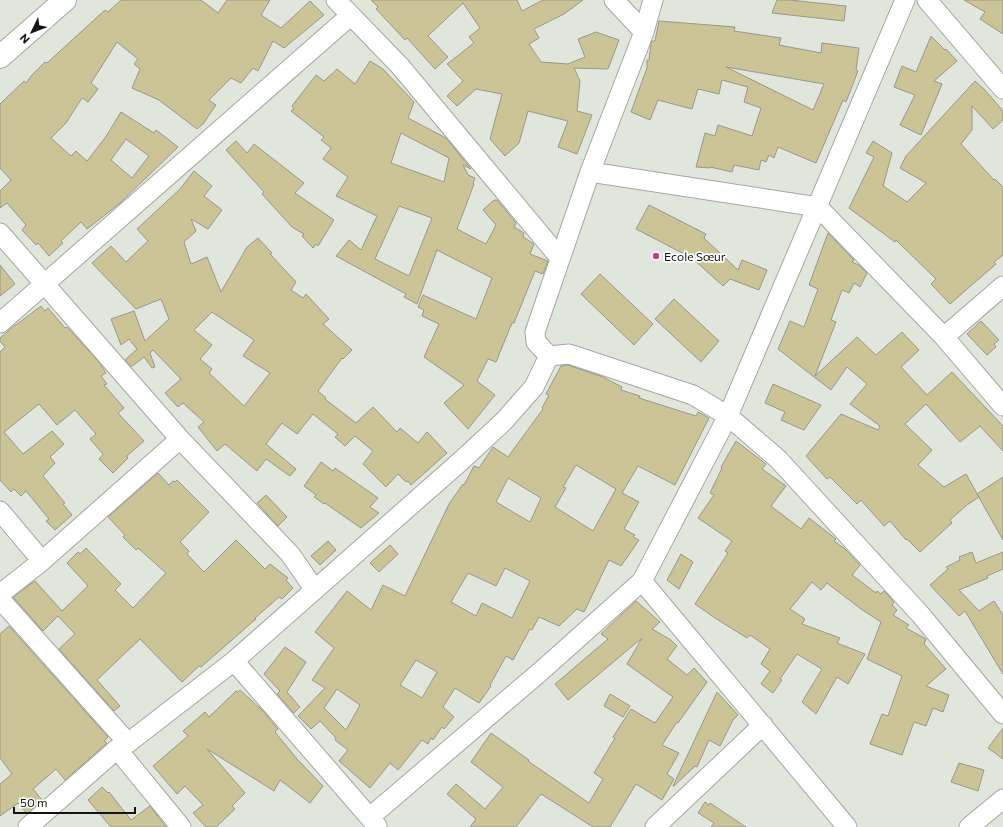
<svg xmlns="http://www.w3.org/2000/svg" width="1003" height="827" viewBox="0 0 1003 827" font-family="Commissioner,sans-serif">
  <style>
    .building { fill: #cbc497; stroke: #99978d; fill-rule: evenodd }
    .lines { fill: none; stroke-linecap: round; stroke-linejoin: round }
    .minor-casing { stroke: #a4a89f; stroke-width: 21 }
    .tertiary-casing { stroke: #a4a89f; stroke-width: 24 }
    .minor { stroke: #fff; stroke-width: 19 }
    .tertiary { stroke: #fff; stroke-width: 22 }
    .poi-dot { fill: #bc4193; stroke: #fff; stroke-width: 1.5 }
    .labels { text-anchor: middle; dominant-baseline: central; stroke-width: 3.5; stroke-linejoin: round; paint-order: stroke }
    .poi-label { font-size: 12px; fill: #121310; stroke: #fff; text-anchor: start }
  </style>
  <rect width="100%" height="100%" fill="#e1e6dc"/>
  <path class="building" d="M121,0H201L218,13L227,0H270L261,15L281,28L310,1L324,15L284,48L273,41L258,71L253,68L241,83L231,78L209,100L216,105L203,124L197,129L159,100L132,88L140,69L134,64L138,59L117,42L91,83L98,89L88,102L82,98L66,123L51,138L71,156L76,151L87,161L105,138L121,112L154,133L156,130L178,147L120,203L87,229L81,222L61,241L63,243L49,256L38,243L36,245L22,230L26,225L7,203L0,208V191L11,180L0,168V104L24,81L26,83L32,75L45,62L47,63L105,10L108,12ZM126,139L149,156L132,178L111,160Z
    M371,0H517L522,11L543,0H583L564,14L534,29L539,38L529,44L541,62L568,64L585,57L578,39L596,32L619,40L608,69L574,68L580,81L577,111L592,115L577,154L558,147L568,121L528,111L519,143L505,156L490,139L502,94L476,89L457,106L447,96L463,81L447,64L474,43L469,37L480,28L463,3L428,36L448,57L435,69L407,38L405,40L376,9L378,7Z
    M777,0H790L846,6L844,21L772,13Z
    M964,0H1003V34L980,19L985,12Z
    M659,21L735,27L734,31L781,38L779,45L821,53L822,43L859,48L856,70L858,71L846,102L843,100L816,163L778,147L774,158L769,155L766,162L761,160L759,170L734,165L732,172L710,167V168L696,167L705,133L715,136L718,125L752,136L761,108L744,102L748,87L722,80L719,94L698,89L692,109L658,100L650,120L631,112L644,76L647,68V60H649L651,44L652,41H655ZM726,67L824,84L813,110Z
    M931,36L945,50L946,49L957,61L934,81L942,84L921,135L900,125L915,95L894,87L902,66L916,72Z
    M370,61L383,69L414,102L408,118L446,138L471,169L463,165L468,175L475,178L473,183L474,184L457,229L486,244L496,225L483,210L494,200H497L516,223L514,227L524,233L523,237L534,244L530,254L548,261L543,274L535,271L514,323H512L496,362L488,359L477,381L495,395L468,429L444,403L464,385L424,357L439,324L422,316L424,310L418,307L423,295L476,319L492,278L437,250L417,304L404,297L406,294L336,256L349,240L361,250L377,216L336,196L348,177L323,159L331,148L321,140L324,137L291,111L294,109L292,106L316,75L324,81L337,69L355,84ZM401,133L449,158L444,182L391,163ZM399,206L432,218L409,276L375,259Z
    M975,81L985,90L1003,111V120L993,129L972,106V130L961,144L994,180L995,179L1003,187V255L994,262L996,264L950,304L931,284L936,279L896,240L895,242L849,208L874,157L866,153L873,141L892,153L883,186L907,202L926,183L900,168L906,156Z
    M236,141L247,153L254,144L304,183L295,193L334,220L318,246L316,244L313,248L302,236L304,234L292,227L262,194L264,192L226,150Z
    M194,171L212,186L204,196L222,210L208,229L191,219L196,231L184,242L191,264L207,257L221,292L247,247L258,238L272,253L270,254L296,282L291,290L303,298L306,294L329,319L323,324L352,350L343,359L342,358L318,391L326,398L325,399L356,423L373,407L397,432L400,428L418,443L427,432L447,453L411,485L408,481L406,482L398,474L386,487L363,464L373,451L355,436L345,446L335,437L338,434L313,414L297,434L282,423L266,444L296,469L290,476L266,459L257,471L225,444L217,451L198,427L204,422L183,403L178,407L165,393L181,379L153,350L150,353L155,367L152,368L144,357L131,367L125,360L137,349L129,339L121,345L111,319L134,311L145,341L169,319L161,299L136,309L92,263L111,246L126,262L148,241L137,229L180,189ZM212,312L254,340L243,356L270,373L244,406L209,373L212,369L200,359L212,345L194,330Z
    M649,205L706,234L704,238L738,270L742,260L767,270L759,290L730,279L723,286L692,258L636,229Z
    M828,233L854,260L852,262L859,265L867,273L860,287L854,283L849,293L842,290L831,320L836,322L815,376L857,337L876,355L902,332L919,350L901,367L927,395L952,372L1003,426V451L980,426L960,442L926,404L905,424L932,450L918,465L944,487L966,474L979,497L967,505L950,520L952,523L920,552L907,539L906,540L890,521L884,526L861,500L857,504L830,477L827,479L806,456L841,414L878,430L880,426L850,404L867,384L847,367L831,390L778,349L790,321L804,327L818,289L809,285Z
    M0,265L15,284L0,296Z
    M600,274L653,324L634,345L581,294Z
    M674,299L719,341L701,362L655,319Z
    M41,306L45,311L48,308L65,328L67,327L99,362L106,373L101,376L107,384L104,385L124,408L118,413L144,441L127,456L128,458L113,473L99,459L103,454L90,439L96,434L75,410L57,425L39,404L4,432L23,454L52,431L64,444L50,457L55,463L43,476L65,503L63,504L72,515L55,530L46,521L49,519L26,491L21,496L14,489L11,492L0,480V352L5,347L0,341V338L15,325H16Z
    M981,321L999,340L994,344L996,347L987,355L967,334Z
    M568,365L603,377L622,387L621,390L640,396L639,398L696,416L698,412L709,418L675,485L638,466L622,493L639,502L624,529L635,535L633,537L639,540L621,566L609,560L584,612L577,609L559,626L539,617L532,630L530,629L513,660L506,656L490,685L491,686L479,703L455,688L443,707L454,717L444,729L442,727L433,740L431,738L428,744L422,740L398,770L390,763L370,788L339,761L348,750L335,740L336,738L320,721L311,729L298,716L325,688L312,680L334,648L315,632L347,591L371,610L383,585L405,596L449,504L463,484L464,485L474,466L479,468L493,447L508,457L543,409L542,408L549,395L546,394L561,366ZM576,465L616,489L593,531L555,507L566,488L563,487ZM508,478L541,498L530,522L496,502ZM505,568L530,581L512,618L482,603L476,616L451,602L468,573L496,586ZM416,660L437,672L422,698L400,685ZM337,689L360,705L346,730L324,708Z
    M773,384L821,405L804,430L781,420L785,412L765,403Z
    M736,441L766,464L762,469L786,486L771,506L801,529L809,518L836,539L834,541L845,549L860,565L852,575L876,593L877,591L881,594L884,591L888,595L894,602L892,605L897,610L893,615L909,625L906,628L926,639L924,644L946,669L926,686L949,695L943,712L933,708L926,726L914,722L902,755L870,744L882,714L888,716L902,676L867,659L881,622L861,609L827,583L821,590L812,582L790,609L805,619L802,624L840,638L837,643L865,654L848,684L837,677L816,714L802,702L822,669L797,654L780,679L782,680L773,693L761,684L770,671L761,664L770,649L750,635L747,638L715,618L695,604L728,553L725,551L732,541L698,518L714,495L710,493L722,468L721,467Z
    M321,462L333,471L335,468L378,498L370,507L379,513L361,528L325,503L324,504L314,497L316,495L304,486Z
    M158,473L169,485L173,481L175,482L177,480L209,512L180,542L189,551L187,554L204,572L236,540L265,569L270,564L288,578L286,580L293,588L282,599L279,597L255,618L256,619L201,667L199,666L182,682L140,639L97,680L120,706L114,711L59,649L75,634L58,616L43,631L13,597L35,581L62,611L88,586L67,563L78,552L80,554L86,548L121,584L115,590L133,608L166,573L138,548L136,550L123,537L125,535L108,517Z
    M1003,477V540L977,494Z
    M266,495L287,517L278,526L257,503Z
    M328,541L336,550L320,565L311,556Z
    M390,545L398,554L379,572L370,563Z
    M972,552L976,563L1003,552V569L987,576L988,578L959,590L979,611L994,601L1003,615V674L965,611L959,616L930,585L948,569L946,567L960,560L959,557Z
    M681,554L693,562L679,589L667,580Z
    M636,601L660,622L652,629L671,640L677,646L667,659L687,675L694,668L707,682L678,723L677,722L662,745L679,753L667,774L674,779L662,800L636,784L610,827H593L541,794L516,827H470L476,819L447,794L456,784L485,809L503,787L471,762L491,733L529,760L528,761L589,803L603,779L594,773L615,738L613,737L631,709L655,723L673,697L627,664L642,638L568,700L555,684L608,639L601,634Z
    M9,626L108,737L104,741L107,743L65,780L56,769L33,789L42,800L27,814L18,803L0,816V784L12,774L0,758V634Z
    M285,647L306,662L287,692L300,707L294,713L277,694L280,691L264,674Z
    M240,690L262,710L278,729L275,732L297,759L323,786L310,803L280,780L274,791L207,749L245,793L232,806L235,809L216,827H206L193,813L203,805L185,786L177,794L153,766L188,736L183,731L205,712L209,717L236,691L238,692Z
    M717,692L738,715L733,720L720,746L709,740L697,767L695,766L674,786H673Z
    M610,694L630,706L623,717L604,706Z
    M1003,728V759L988,748Z
    M959,763L984,770L978,791L951,782Z
    M102,787L108,793L109,792L131,820L150,806L166,827H111L88,800Z
    M705,802L709,805L710,803L746,827H711L714,823L698,813Z"/>
  <g class="lines">
    <g class="minor-casing">
      <path id="minor" d="M336,0L400,66L560,258
        M614,0L644,32
        M927,0L1003,89
        M590,172L818,207L944,337L1003,406
        M0,233L180,439L290,554L315,590
        M0,323L350,16
        M944,337L1003,286
        M549,356L569,354L693,395L728,416L778,459L920,614L1003,714
        M549,356L536,342L535,332L590,172L644,32L653,0
        M0,511L42,561
        M642,581L847,827
        M0,594L42,561L180,439
        M0,599L128,743
        M234,661L377,826
        M117,749L181,827
        M370,817L540,672L642,581L728,416L905,0
        M28,827L117,749L128,743L234,661L462,460L504,421L534,387L549,356
        M655,827L763,725
        M969,827L1003,799"/>
    </g>
    <g class="tertiary-casing">
      <path id="tertiary" d="M0,57L65,0"/>
    </g>
    <use href="#minor" class="minor"/>
    <use href="#tertiary" class="tertiary"/>
  </g>
  <circle class="poi-dot" cx="656" cy="256" r="4"/>
  <g class="labels">
    <g class="poi-label">
      <text x="664" y="256">Ecole Sœur</text>
    </g>
  </g>
  <g transform="translate(32 32) rotate(227)" stroke="#ffffff" stroke-width="3" paint-order="stroke">
  <path d="M0-3L7 15L0 10L-7 15Z" fill="#121310"/>
  <text y="-6" font-size="11" font-weight="bold" text-anchor="middle" fill="#121310">N</text>
  </g>
  <path d="M14 807v6h121v-6" fill="none" stroke="#121310" stroke-width="2"/>
  <text x="20" y="807" font-size="12" fill="#121310" stroke="#ffffff" stroke-width="3" paint-order="stroke">50 m</text>
</svg>
